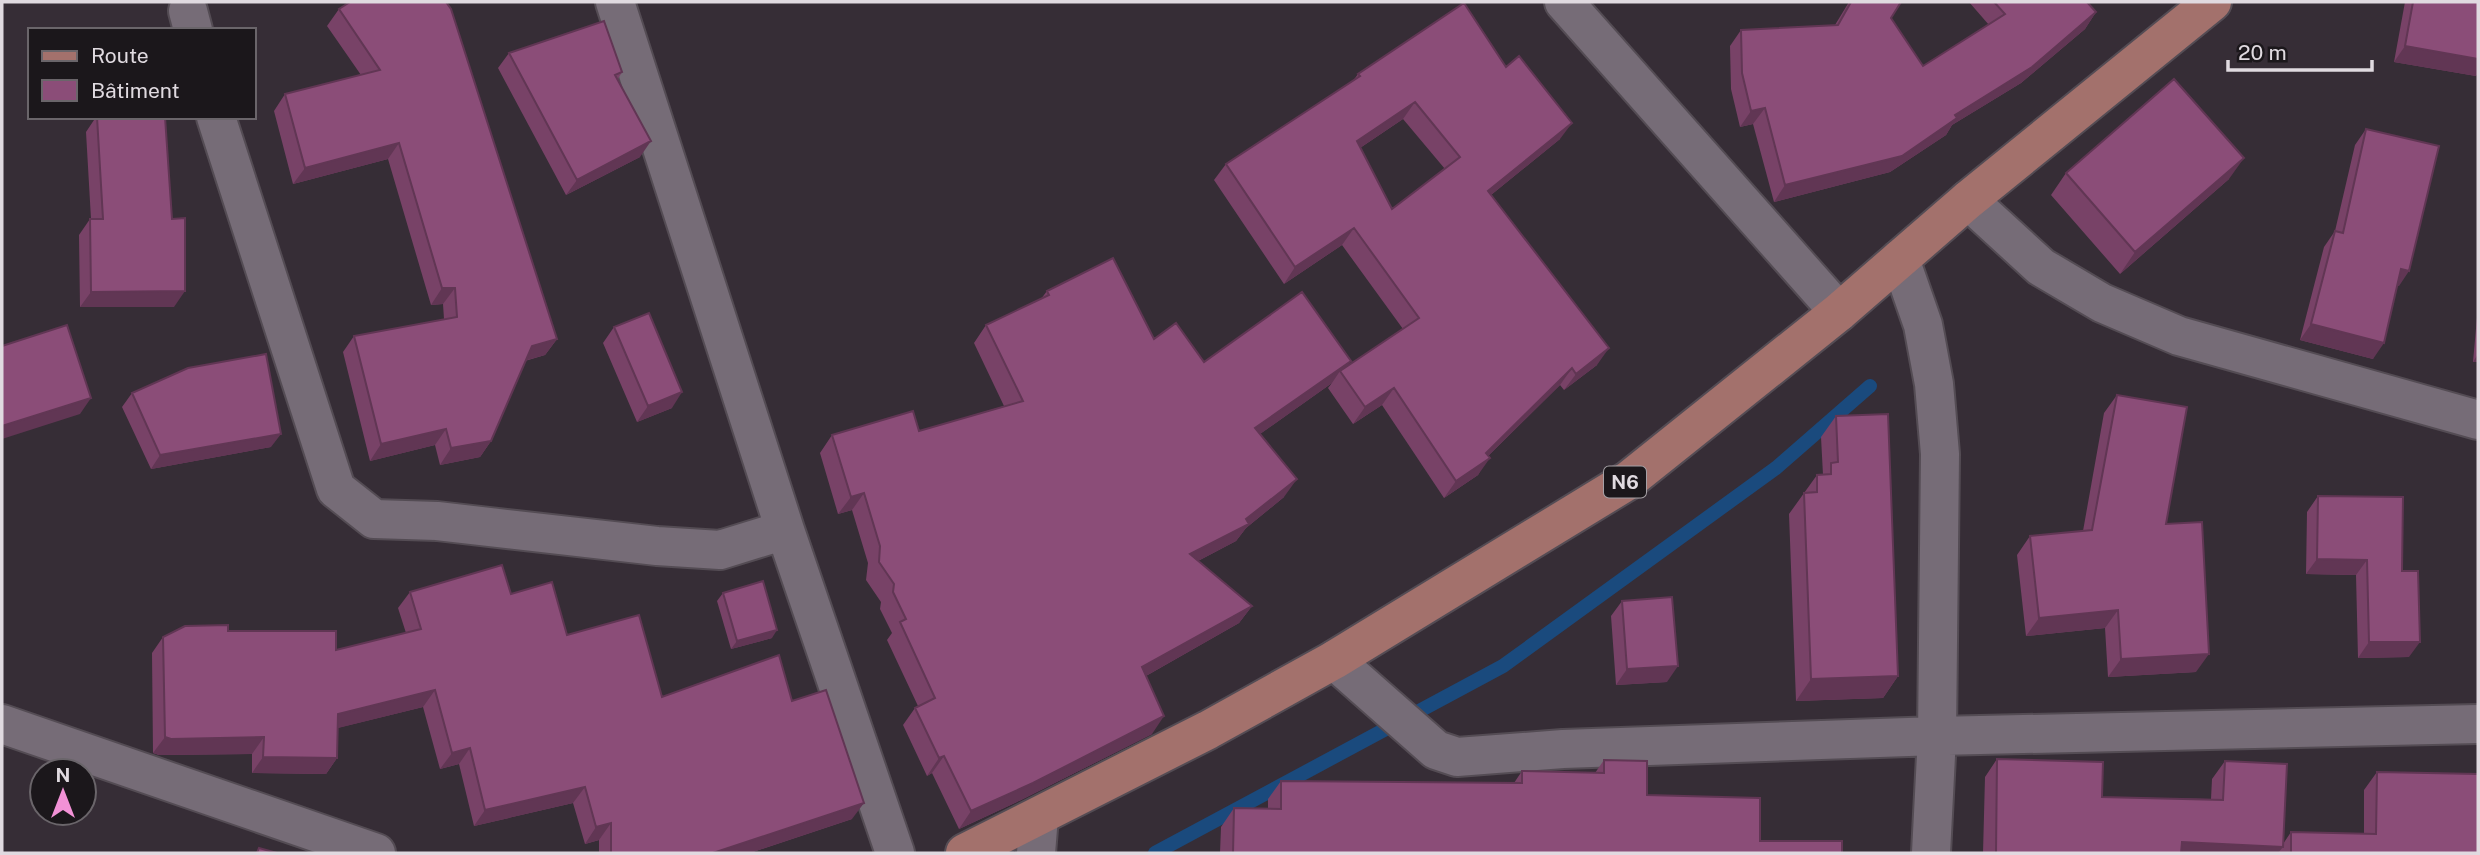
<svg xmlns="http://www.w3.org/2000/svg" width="2480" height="855" viewBox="0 0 2480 855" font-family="'Public Sans',sans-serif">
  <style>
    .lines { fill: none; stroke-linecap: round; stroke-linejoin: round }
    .stream { stroke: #1a4a7d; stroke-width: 14 }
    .minor-casing { stroke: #544c54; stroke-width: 42 }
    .primary-casing { stroke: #544c54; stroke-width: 42 }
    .minor { stroke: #766c77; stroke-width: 38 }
    .primary { stroke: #a3716c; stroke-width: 38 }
    .wall { fill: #784267; fill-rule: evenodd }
    .shaded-wall { fill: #613654 }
    .building { fill: #8b4d78; stroke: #613654; stroke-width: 2; fill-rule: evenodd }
    .labels { text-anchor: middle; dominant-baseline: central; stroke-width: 5; stroke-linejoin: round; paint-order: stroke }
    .shield { fill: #1b171b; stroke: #a5a0a5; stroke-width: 2 }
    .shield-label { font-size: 19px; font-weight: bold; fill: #e0dae0 }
  </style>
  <rect width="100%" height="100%" fill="#362d36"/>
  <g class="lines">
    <path class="stream" d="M1155,853L1503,666L1776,468L1870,386"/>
    <g class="minor-casing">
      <path id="minor" d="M615,2L785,530L895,853
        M1564,2L1839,312
        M188,11L193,30
        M216,117L336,489L374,519L437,521L657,546L720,550L785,530
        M1968,200L2041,267L2102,303L2179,336L2478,420
        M1900,259L1923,325L1934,384L1940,454L1937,736L1931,853
        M1334,660L1436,750L1457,757L1563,749L1937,736L2478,724
        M2,724L376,853
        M1036,853L1039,816"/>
    </g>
    <g class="primary-casing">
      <path id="primary" d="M965,853L1208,730L1334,660L1629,480L1839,312L1968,200L2212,2"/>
    </g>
    <use href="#minor" class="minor"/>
    <use href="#primary" class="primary"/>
  </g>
  <path class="wall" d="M350,2L557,339L545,355L525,361L491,441L480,457L440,465L435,445L370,461L343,352L354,336L444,319L443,304L431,305L388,159L293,184L274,111L285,94L361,75L327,26L339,9Z
    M1849,2H1901L1891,18L1923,66L1989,25L1969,2H2087L2096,12L2085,29L2021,83L1952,125L1946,135L1890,172L1774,202L1753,124L1740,127L1731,89L1730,46L1741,30L1835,25Z
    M2405,2H2478L2476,76L2394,62Z
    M509,53L622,72L618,79L640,157L566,195L498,68Z
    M1506,67L1560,139L1491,195L1597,365L1564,390L1560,385L1488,456L1478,475L1444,498L1382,405L1353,424L1328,388L1332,383L1260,434L1284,497L1246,528L1236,541L1198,561L1252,606L1239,623L1146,676L1152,734L1021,800L959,829L932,773L927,776L903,725L915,708L918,706L887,640L892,633L880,609L881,602L866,580L868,563L852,510L838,514L820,453L832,435L919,431L1004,406L974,343L986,325L1041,299L1047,291L1204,362L1347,367L1403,329L1342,245L1284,284L1214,180L1226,164L1353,81L1358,74ZM1403,119L1445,169L1392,209L1360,148Z
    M96,117L172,219L174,307H80L79,235L90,219H91L86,132Z
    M2366,129L2399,286H2397L2373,359L2300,340L2324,247L2335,231L2355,145Z
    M2066,173L2229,179L2120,274L2051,195Z
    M2478,306V362H2473Z
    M614,327L672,408L637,422L603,343Z
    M132,393L271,447L151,469L122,407Z
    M2117,395L2166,524L2196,672L2108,677L2105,628L2026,636L2017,555L2030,536L2083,531L2104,413Z
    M1836,416L1898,676L1883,698L1796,701L1789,514L1817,475H1823L1821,437Z
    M2318,496L2402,571L2409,657L2358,658L2356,575L2306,574L2307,512Z
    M410,592L511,594L567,635L662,697L792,701L852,819L750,853H599V840L585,844L573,803L474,826L459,764L440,769L423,707L337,728V758L326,774L252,773V754L159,755L153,753L152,653L163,637L228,631L336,650L406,633L398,608Z
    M723,593L772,638L731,649L717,601Z
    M1622,601L1667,682L1616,685L1611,616Z
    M1997,759L2102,797L2211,799L2212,779L2225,761L2283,844L2291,832L2364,834V790L2377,772L2478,853H1983L1985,777Z
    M1604,760L1647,795L1760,841L1842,853H1220L1221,827L1234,808L1268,809V799L1281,781L1514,783L1522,771L1595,773Z"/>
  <path class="shaded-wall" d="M2096,12L2085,29L2021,83L1952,125L1946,135L1890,172L1774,202L1785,185L1955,115Z
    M2405,46L2478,59V74L2476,76L2394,62Z
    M1415,102L1403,119L1345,158L1357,141Z
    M1765,108L1753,124L1740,127L1751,111Z
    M1572,123L1560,139L1476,207L1488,191Z
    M651,141L640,157L566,195L577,180Z
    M399,143L388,159L293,184L305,168Z
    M2244,158L2229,179L2120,274L2135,252Z
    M1354,228L1342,245L1284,284L1295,267Z
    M2401,269L2409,271L2399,286L2390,285Z
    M442,288H455L443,304L431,305Z
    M185,291L174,307H80L91,292Z
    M2311,324L2384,343L2373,359L2300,340Z
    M557,339L545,355L520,362L532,346Z
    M1609,348L1597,365L1564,390L1576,374Z
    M2478,354V362H2473Z
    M1351,361L1342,374L1340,371L1332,383L1243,446L1255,428Z
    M1572,368L1560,385L1478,466L1490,458L1478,475L1444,498L1456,481L1486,453Z
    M1394,388L1382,405L1353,424L1365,407Z
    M682,392L672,408L637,422L648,406Z
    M91,398L80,414L2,439V426Z
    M446,429L435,445L370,461L381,444Z
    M281,434L271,447L151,469L160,455Z
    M491,441L480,457L440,465L451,448Z
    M1297,479L1284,497L1246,528L1236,541L1177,572L1190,554L1246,519Z
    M864,493L852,510L838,514L851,497Z
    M2317,559L2367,560L2356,575L2306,574Z
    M1252,606L1239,623L1130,685L1142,667Z
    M2118,610L2105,628L2026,636L2039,618Z
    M777,630L772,638L731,649L737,641Z
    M2369,642H2420L2409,657L2358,658Z
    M2209,654L2196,672L2108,677L2121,659Z
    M1678,666L1667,682L1616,685L1627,669Z
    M1898,676L1883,698L1796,701L1811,679Z
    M435,690L423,707L326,731L338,714Z
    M1164,716L1152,734L1021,800L959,829L971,811Z
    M165,737H264L252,754L159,755L153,753Z
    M470,748L459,764L440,769L452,753Z
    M944,756L932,773L927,776L939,758Z
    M263,757L337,758L326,774L252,773Z
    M585,787L573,803L474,826L485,810Z
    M864,803L852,819L750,853H713Z
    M611,823L599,840L585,844L596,827Z
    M2182,842L2283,847L2278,853H2174Z"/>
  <path class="building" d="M350,2H446L451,9L557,339L532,346L491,441L451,448L446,429L381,444L354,336L457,317L455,288H442L399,143L305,168L285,94L380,70L339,9Z
    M1851,2H1901L1891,18L1923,66L2005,14L1994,2H2087L2096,12L2032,67L1955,115L1957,118L1902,156L1785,185L1765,108L1751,111L1742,73L1741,30L1838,25Z
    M2413,2H2478V59L2405,46Z
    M1464,3L1506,67L1519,56L1572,123L1488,191L1609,348L1576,374L1572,368L1486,453L1490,458L1456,481L1394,388L1365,407L1340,371L1419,318L1354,228L1295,267L1226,164L1360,76L1358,74ZM1415,102L1460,157L1392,209L1357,141Z
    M604,21L622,72L615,75L651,141L577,180L509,53Z
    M2174,79L2244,158L2135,252L2066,173Z
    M97,117H165L172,219L185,218V291L91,292L90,219H103Z
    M2366,129L2439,146L2409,271L2401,269L2384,343L2311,324L2335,231L2343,233Z
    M1113,258L1154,339L1176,323L1204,362L1302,292L1351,361L1255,428L1297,479L1246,519L1249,524L1190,554L1252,606L1142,667L1164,716L1033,783L971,811L944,756L939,758L915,708L935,698L900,622L906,619L893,592L894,584L879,562L880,546L864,493L851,497L832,435L913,411L919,431L1023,401L986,325L1049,295L1047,291Z
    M649,313L682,392L648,406L614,327Z
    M67,325L91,398L2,426V346Z
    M266,354L281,434L160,455L132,393L188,368Z
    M2117,395L2187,407L2166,524L2202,522L2209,654L2121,659L2118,610L2039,618L2030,536L2092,530Z
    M1888,414L1898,676L1811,679L1804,493L1817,492V475L1831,474V463L1838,462L1836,416Z
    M2318,496L2403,497L2402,571H2418L2420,642H2369L2367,560L2317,559Z
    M502,565L511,594L552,582L567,635L639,615L662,697L779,655L792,701L826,690L864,803L713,853H611V823L596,827L585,787L485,810L470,748L452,753L435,690L338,714L337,758L263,757L264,737L171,739L165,737L163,637L185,626L228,625V631H336V650L421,629L410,592Z
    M763,581L777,630L737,641L723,593Z
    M1672,597L1678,666L1627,669L1622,601Z
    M1997,759L2103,762L2102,797L2223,800L2225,761L2287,764L2283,847L2182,842L2181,853H1996Z
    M1604,760L1647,761V795L1760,798V841H1842V853H1233L1234,808L1281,809V781L1522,783V771L1604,773Z
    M2377,772L2478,774V853H2291V832L2376,834Z
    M259,848L277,853H257Z"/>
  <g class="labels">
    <rect class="shield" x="1604" y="466.5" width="42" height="31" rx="5"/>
    <g class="shield-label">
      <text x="1625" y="482">N6</text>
    </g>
  </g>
  <rect width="2480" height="855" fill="none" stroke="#e0dae0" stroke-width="7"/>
  <rect x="28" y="28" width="228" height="91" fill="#1b171b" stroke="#6a656a" stroke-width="2"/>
  <rect x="42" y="51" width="35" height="10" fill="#a3716c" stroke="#6a656a" stroke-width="2"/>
  <text x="91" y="63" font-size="21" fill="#e0dae0">Route</text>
  <rect x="42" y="80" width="35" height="21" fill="#8b4d78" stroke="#6a656a" stroke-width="2"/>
  <text x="91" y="98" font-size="21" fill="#e0dae0">Bâtiment</text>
  <g transform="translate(63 792)"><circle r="33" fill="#1b171b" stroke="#6a656a" stroke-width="2"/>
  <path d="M0-5L12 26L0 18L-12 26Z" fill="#f291d6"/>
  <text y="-10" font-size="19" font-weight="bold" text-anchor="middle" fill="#e0dae0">N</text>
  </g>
  <path d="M2228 60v10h144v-10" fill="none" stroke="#e0dae0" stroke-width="3.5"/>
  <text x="2238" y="60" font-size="21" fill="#e0dae0" stroke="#1b171b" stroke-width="5" paint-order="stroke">20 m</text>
</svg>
